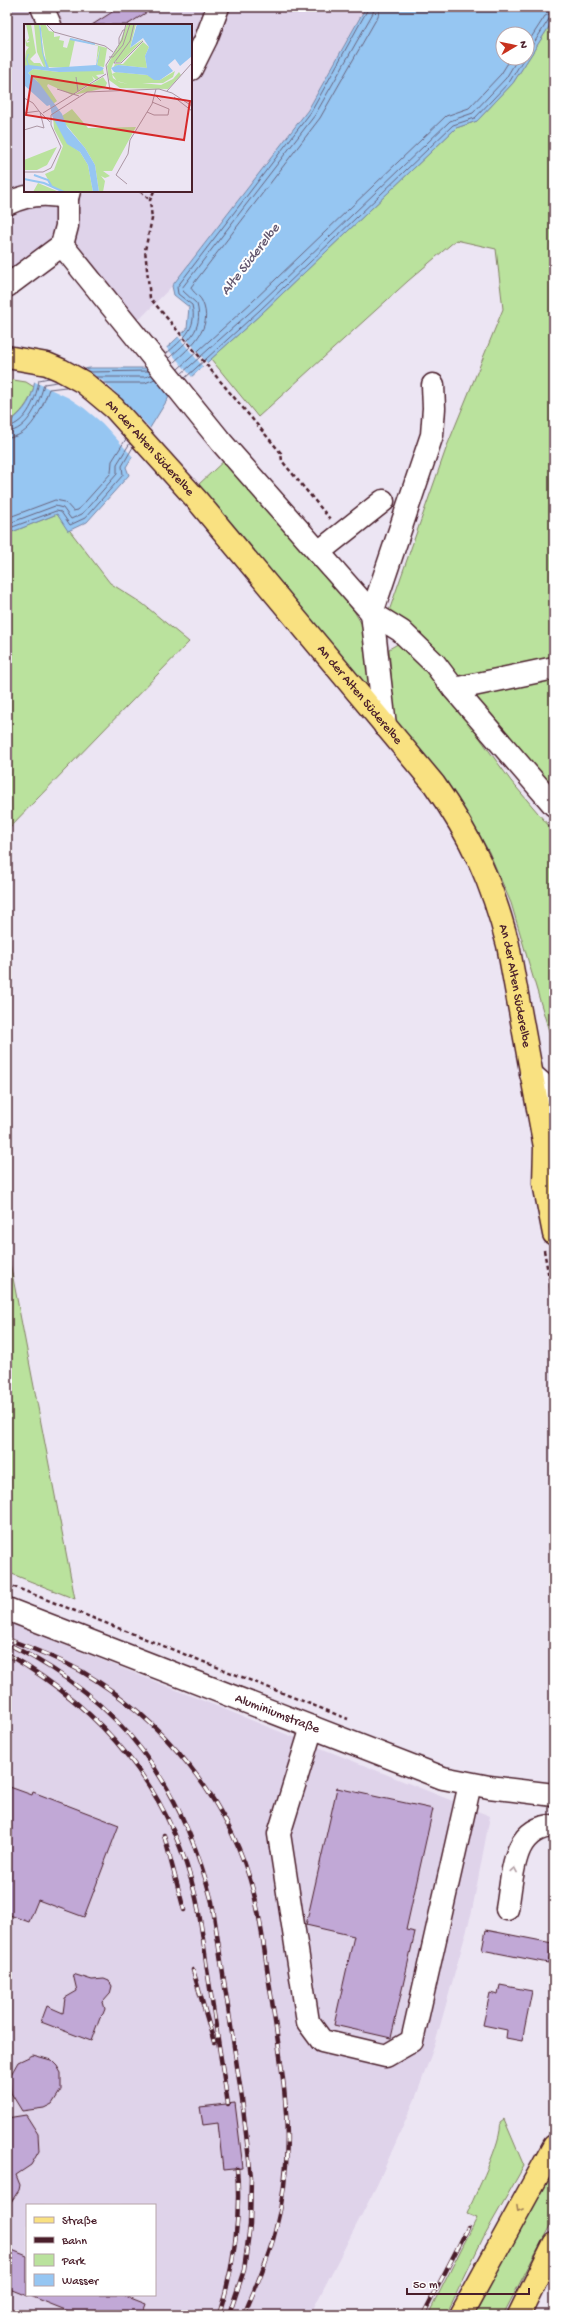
<svg xmlns="http://www.w3.org/2000/svg" width="561" height="2322" viewBox="0 0 561 2322" font-family="'Gochi Hand',sans-serif">
  <style>
    .built { fill: #dfd3ea; fill-rule: evenodd }
    .green { fill: #bae29d; stroke: #828064 }
    .water { fill: #96c6f2; stroke: #7883a2; fill-rule: evenodd }
    .pier { fill: #ece5f3 }
    .lines { fill: none; stroke-linecap: round; stroke-linejoin: round }
    .shore { stroke: #68627b; stroke-width: 1 }
    .building { fill: #c1a8d6; stroke: #4a1f2b }
    .minor-casing { stroke: #4a1f2b; stroke-width: 25 }
    .major-casing { stroke: #4a1f2b; stroke-width: 25 }
    .path { stroke: #4a1f2b; stroke-width: 2.5; stroke-dasharray: 4 3; stroke-linecap: butt }
    .minor { stroke: #fff; stroke-width: 22 }
    .major { stroke: #f9e181; stroke-width: 22 }
    .rail-casing { stroke: #4a1f2b; stroke-width: 4.5 }
    .rail { stroke: #fff; stroke-width: 3; stroke-dasharray: 9; stroke-linecap: butt }
    .oneway { stroke: #ae9aa0 }
    .oneway2 { stroke: #a28056 }
    .labels { text-anchor: middle; dominant-baseline: central; stroke-width: 4; stroke-linejoin: round; paint-order: stroke }
    .street-label { font-size: 13px; fill: #4a1f2b; stroke: #fff }
    .water-label { font-size: 14px; font-style: italic; fill: #655971; stroke: #fff }
    .inset-river { fill: none; stroke: #96c6f2; stroke-width: 2 }
    .inset-road { fill: none; stroke: #ab96a3; stroke-width: 1 }
    .view { fill: #d62828; fill-opacity: 0.15; stroke: #d62828; stroke-width: 2 }
    .inset-edge { fill: none; stroke: #4a1f2b; stroke-width: 2 }
  </style>
  <rect width="100%" height="100%" fill="#ece5f3"/>
  <filter id="ink" filterUnits="userSpaceOnUse"><feTurbulence type="fractalNoise" baseFrequency=".025" numOctaves="2"/><feDisplacementMap in="SourceGraphic" scale="8" xChannelSelector="R" yChannelSelector="G"/><feConvolveMatrix kernelMatrix="1 2 1 2 8 2 1 2 1" color-interpolation-filters="sRGB"/></filter>
  <g filter="url(#ink)">
    <path class="built" d="M7,7H366L308,110L172,286L134,325L68,236L7,286ZM25,25H191V191H25Z
      M7,1622L490,1816L472,1911L435,2044L415,2099L377,2185L310,2315H7ZM27,2205H155V2295H27Z"/>
    <path class="green" d="M554,19V796L469,695L508,667L457,676L448,662L389,611L447,446L503,309L496,249L456,240L408,281L258,417L211,359L262,313L456,128L477,121L513,83Z
      M7,379L26,382L34,387C29,404 21,413 7,424Z
      M227,458L354,611L364,628L370,693L198,485Z
      M57,514L110,583L143,604L189,642L7,830V534Z
      M401,642L455,704L511,781L554,832V1048L511,903L489,852L468,815L440,776L395,724L389,649Z
      M7,1247L75,1599L7,1572Z
      M504,2119L524,2166L484,2236L446,2315H428L477,2218L467,2214C474,2196 504,2139 500,2122Z
      M554,2170V2218L503,2315H475L524,2221Z"/>
    <path class="water" d="M366,7H554V19L513,83L477,121L456,128L262,313L169,397L126,467L129,475L87,522L68,531L57,514L7,534V424C25,411 34,398 35,376L90,368H145L187,329L189,307L174,295L172,286L308,110ZM503,34H527V58H503Z"/>
    <path class="pier" d="M181,332L208,364L204,368L177,335Z
      M165,346L193,378L176,394L148,362Z
      M83,367L107,384L151,429L134,458L102,423L84,408L69,398L33,381L35,374Z"/>
    <g class="lines">
      <path class="shore" d="M527,44L545,16L554,12
        M527,54L549,19L554,17
        M166,354C182,339 198,330 192,305L178,294L177,287L311,112L369,7
        M169,358C187,341 204,331 197,304L183,291L182,288L315,115L373,13L374,7
        M173,363C190,347 215,328 202,301C199,295 192,292 191,287L320,118L378,16L380,7
        M178,369L252,302L446,116L469,108L501,74L511,58
        M90,372L148,371
        M181,374L256,307L450,121L473,113L506,78L518,58
        M96,377H145L151,375
        M185,378L260,310L453,125L475,118L510,81L524,58
        M103,383H145L155,379
        M7,427C27,424 37,396 39,380L49,378
        M7,432C28,431 40,401 44,384L57,382
        M7,438C31,437 42,408 49,389L66,387
        M7,518L55,500L65,502L73,511L78,510L111,473L112,461L126,439
        M7,524L55,506L63,508L71,519L82,514L117,474V464L130,443
        M7,529L56,511L61,512L70,525L85,518L123,475L122,466L133,447"/>
    </g>
    <path class="building" d="M120,7H155L127,25H92Z
      M7,1786L32,1795L33,1792L119,1825L84,1917L38,1900L29,1922L7,1914Z
      M337,1788L433,1809L406,1930L415,1932L391,2038L334,2025L354,1936L306,1925Z
      M486,1930L552,1943L548,1963L482,1950Z
      M73,1974L92,1980L104,1979L109,1981L112,1986L110,1994L103,2002L105,2009L103,2014L100,2017L91,2041L41,2022L47,2006L63,2013L65,1998L77,1991Z
      M500,1985L532,1991L522,2041L506,2038L507,2030L483,2025L490,1993L498,1995Z
      M33,2055L51,2060L57,2066L61,2073V2090L52,2104L44,2108L22,2111L11,2093L9,2078L18,2062Z
      M235,2103L243,2168L223,2170L218,2123L203,2125L200,2107Z
      M26,2115L38,2134L39,2151L31,2165L16,2175L20,2185L19,2190L7,2208V2118Z
      M7,2248L27,2256V2296L7,2288Z
      M28,2295H123L146,2304L142,2315H78Z"/>
    <g class="lines">
      <g class="minor-casing">
        <g id="minor">
          <path d="M42,7L50,25"/>
          <path d="M191,69L206,39L218,7"/>
          <path d="M7,204C27,194 46,192 67,198"/>
          <path d="M62,245L222,443L372,613L401,631L435,664L454,689L554,805"/>
          <path d="M7,286L62,245L67,226V198L69,191"/>
          <path d="M320,551L383,501"/>
          <path d="M454,689L554,668"/>
          <path d="M385,726L372,613L432,435L434,408L433,385"/>
          <path d="M531,1074L554,1094"/>
          <path id="s1" d="M7,1609L443,1778L489,1787L554,1795"/>
          <path d="M312,1727L279,1834L308,2022L322,2041L386,2056L412,2041L470,1784"/>
          <path d="M507,1909C513,1877 511,1827 554,1826"/>
        </g>
      </g>
      <g class="major-casing">
        <g id="major">
          <path id="s2" d="M7,357L47,364L61,370L83,382L114,408L196,499L434,784C472,838 492,882 508,945L545,1147L544,1183L554,1234"/>
          <path d="M461,2315L554,2146"/>
          <path d="M519,2315L554,2244"/>
        </g>
      </g>
      <path class="path" d="M140,191L150,200
        M154,191L150,200L152,219L145,250L150,298L281,453L282,461L330,519
        M544,1250L554,1306
        M7,1584L348,1719"/>
      <use href="#minor" class="minor"/>
      <use href="#major" class="major"/>
      <g class="rail-casing">
        <path id="rail" d="M7,1639C32,1648 57,1658 81,1671C162,1718 231,1802 254,1894C263,1929 266,1966 272,2001C284,2084 297,2149 275,2232C268,2261 255,2288 244,2315
          M12,1646C123,1702 181,1783 212,1902L242,2099L251,2177L250,2225L244,2270L229,2315
          M7,1654C104,1711 169,1787 196,1898C201,1921 204,1946 207,1969C214,2014 221,2059 228,2104
          M164,1835L184,1910
          M193,1970L214,2042
          M219,2315C234,2267 241,2219 237,2169
          M423,2315L468,2228"/>
      </g>
      <use href="#rail" class="rail"/>
    </g>
    <defs><path id="oneway-chevron" d="M-2-3.5L2.5 0L-2 3.5" fill="none" stroke-width="1.6" stroke-linecap="round" stroke-linejoin="round"/></defs>
    <use class="oneway" href="#oneway-chevron" transform="translate(514 1870) rotate(-80)"/>
    <use class="oneway2" href="#oneway-chevron" transform="translate(519 2209) rotate(119)"/>
  </g>
  <g class="labels">
    <g class="street-label">
      <text stroke="none"><textPath href="#s2" startOffset="175">An der Alten Süderelbe</textPath></text>
      <text stroke="none"><textPath href="#s2" startOffset="499">An der Alten Süderelbe</textPath></text>
      <text stroke="none"><textPath href="#s2" startOffset="835">An der Alten Süderelbe</textPath></text>
      <text stroke="none"><textPath href="#s1" startOffset="290">Aluminiumstraße</textPath></text>
    </g>
    <g class="water-label">
      <text transform="translate(251 260) rotate(-52)">Alte Süderelbe</text>
    </g>
  </g>
  <g transform="translate(24 24)">
    <rect width="168" height="168" fill="#ece5f3"/>
    <path d="M2,0H7L12,29L6,35L10,39H16L19,43L0,42L2,27L5,23L2,22L1,14L3,19L6,17H3L5,14ZM10,0H15L22,43H20L13,28ZM16,0H21L25,7L30,8V13L36,12L35,16L40,17L39,23L43,24L46,14L83,24L80,43L73,42L76,22L72,41L74,22L51,16L45,44L23,43ZM103,0H112L106,24L120,15L97,38L92,39V36L89,40L87,45L89,54L95,58L104,60L93,57L88,50L92,48L123,51L136,56L151,47L149,53L139,59H118L137,61L149,55L155,48L157,51L144,65L96,64L85,56L83,42L92,25L95,26L93,25ZM119,18L125,23L121,32L123,44L94,41L89,44L91,40H99ZM9,45L35,48L79,45L80,50L72,51L75,54L72,56L68,52L70,56L48,71L24,60L23,62L33,77L29,80L13,57L4,49ZM79,53L83,59L81,64L50,71ZM48,85L64,104L112,103L88,147H79L86,152L81,154L77,152L81,157L79,168H75L71,141L61,124L38,96V92ZM29,92L46,121L56,128L64,141L69,168H40L28,163L21,150L30,146L39,122L30,105ZM33,123L23,141L13,146H0V136ZM14,159L33,167L38,168H9Z" fill="#bae29d"/>
    <path d="M15,0L17,4L19,29L25,44L72,41L77,22L73,41L80,44L77,47L35,48L9,45L4,49L15,59L38,90L43,103L61,124L71,141L75,168H69L64,141L56,128L43,120L28,92L26,81L23,82L0,61V42L4,41L2,35L4,30H10H5L3,35L5,41L22,43L18,28ZM113,0H168V32L156,42L151,35L144,41L149,47L136,56H130L123,51L90,48L87,44L94,41L123,44L121,32L125,23L119,14L106,24Z" fill="#96c6f2"/>
    <path class="inset-river" d="M46,15L71,20M10,151L24,156L28,163M0,155L20,159L40,168"/>
    <path class="inset-road" d="M22,0L30,8L81,22L89,28M95,20V14L99,6H101M85,33H89L99,21L106,0M90,39L106,17L110,0M90,39H97L119,17M52,53L54,67M33,65L55,72M86,66L82,41L98,16L102,0M143,67L168,39M150,73L168,87M0,74L9,79L15,87M137,77L132,72L139,73M123,88L130,91H144L145,85L128,78M0,89L15,87L26,98M19,89L82,50M0,106L13,102L20,104L16,88M0,148H19L27,144L37,123L27,101V91L63,68L135,65L148,69L168,82M103,160L92,151L104,130L106,116L128,80L132,65"/>
    <path class="view" d="M8,52L166,77L160,116L2,91Z"/>
    <rect width="168" height="168" class="inset-edge"/>
  </g>
  <rect width="561" height="2322" fill="none" stroke="#fff" stroke-width="24"/>
  <rect x="12" y="12" width="537" height="2298" fill="none" stroke="#4a1f2b" stroke-width="1.5" filter="url(#ink)"/>
  <rect x="26" y="2204" width="130" height="92" fill="#ffffff" stroke="#b7a5aa"/>
  <rect x="34" y="2217" width="20" height="6" fill="#f9e181" stroke="#b7a5aa"/>
  <text x="62" y="2224" font-size="12" fill="#4a1f2b">Straße</text>
  <rect x="34" y="2237" width="20" height="6" fill="#4a1f2b" stroke="#b7a5aa"/>
  <text x="62" y="2244" font-size="12" fill="#4a1f2b">Bahn</text>
  <rect x="34" y="2254" width="20" height="12" fill="#bae29d" stroke="#b7a5aa"/>
  <text x="62" y="2264" font-size="12" fill="#4a1f2b">Park</text>
  <rect x="34" y="2274" width="20" height="12" fill="#96c6f2" stroke="#b7a5aa"/>
  <text x="62" y="2284" font-size="12" fill="#4a1f2b">Wasser</text>
  <g transform="translate(515 46) rotate(81)"><circle r="19" fill="#ffffff" stroke="#b7a5aa"/>
  <path d="M0-3L7 15L0 10L-7 15Z" fill="#c8321e"/>
  <text y="-6" font-size="11" font-weight="bold" text-anchor="middle" fill="#4a1f2b">N</text>
  </g>
  <path d="M407 2288v6h122v-6" fill="none" stroke="#4a1f2b" stroke-width="2"/>
  <text x="413" y="2288" font-size="12" fill="#4a1f2b" stroke="#ffffff" stroke-width="3" paint-order="stroke">50 m</text>
</svg>
